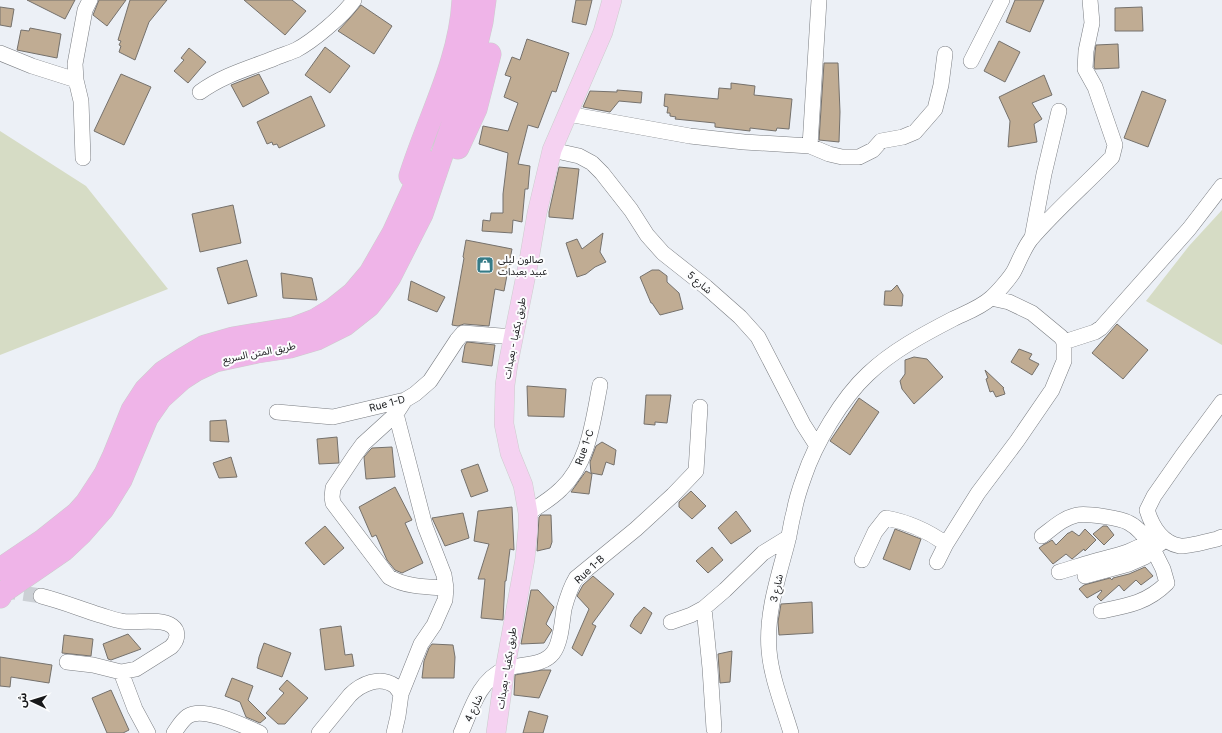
<svg xmlns="http://www.w3.org/2000/svg" width="1222" height="733" viewBox="0 0 1222 733" font-family="Inter,'Noto Sans Arabic',sans-serif">
  <style>
    .green { fill: #d6dcc5 }
    .building { fill: #c0ac93; stroke: #75716c }
    .lines { fill: none; stroke-linecap: round; stroke-linejoin: round }
    .minor-tunnel { stroke: #ccd0d5; stroke-width: 15; stroke-dasharray: 15 8; stroke-linecap: butt }
    .minor-casing { stroke: #7a7d82; stroke-width: 16 }
    .major-casing { stroke: #cccccd; stroke-width: 20 }
    .highway-casing { stroke: #cccccd; stroke-width: 23 }
    .minor { stroke: #fff; stroke-width: 15 }
    .major { stroke: #f5d2f1; stroke-width: 19 }
    .highway { stroke: #efb4e8; stroke-width: 22 }
    .labels { text-anchor: middle; dominant-baseline: central; stroke-width: 4; stroke-linejoin: round; paint-order: stroke }
    .poi-label { font-size: 10px; fill: #17181a; stroke: #fcfdfe; text-anchor: start }
    .street-label { font-size: 10px; fill: #17181a; stroke: #fcfdfe }
  </style>
  <rect width="100%" height="100%" fill="#ecf0f6"/>
  <path class="green" d="M0,131L86,186L168,289L0,355Z
    M1222,210V345L1146,301L1189,246Z"/>
  <path class="building" d="M27,0H75L65,19Z
    M99,0H126L107,26L93,15Z
    M130,0H167L149,22L135,60L119,52L121,46L119,45L121,41L118,40Z
    M244,0H292L306,11L285,35Z
    M576,0H592L586,25L572,22Z
    M1015,0H1044L1030,32L1006,22Z
    M361,5L392,26L374,54L338,31L349,19Z
    M0,7L14,9L11,27L0,25Z
    M1142,7L1143,31H1115V8Z
    M30,28L61,34L57,58L17,50L21,30L29,31Z
    M527,39L569,53L556,92L552,91L538,128L528,125L518,164L530,166L528,189H525L522,222L513,220L512,233L482,231L483,220L490,221L491,213H503V194L508,153L479,144L483,126L508,131L518,103L504,97L511,77L505,75L512,57L520,60Z
    M999,41L1020,52L1005,82L984,71Z
    M1118,44L1119,68L1095,69L1094,67L1095,52L1096,45Z
    M325,47L350,66L330,93L305,75Z
    M189,48L206,62L188,83L174,71L184,60L181,58Z
    M824,63H838L840,112L839,142L819,140Z
    M121,74L151,87L124,145L94,131Z
    M259,74L269,93L243,107L231,85Z
    M1044,75L1052,95L1032,103L1042,119L1034,124L1037,142L1008,147L1010,121L999,97Z
    M731,83L755,86L754,95L792,99L789,129L777,128L776,131L750,128V131L715,127V123L675,119L676,117L670,116V113H667L668,107L664,106L665,94L718,99L719,88L731,89Z
    M617,90L642,92L641,103L619,101L610,112L583,107L590,91L617,92Z
    M1142,91L1166,100L1148,147L1124,138Z
    M311,96L325,126L279,148L277,144L273,145L272,142L267,144L257,122Z
    M559,167L579,169L573,219L549,217V212Z
    M233,205L241,243L200,252L192,214Z
    M603,233L600,252L606,262L595,267L586,274L577,277L566,243L577,239L582,249Z
    M466,240L512,249L504,291L495,289L489,326L464,324L458,326L452,325L464,258L463,257Z
    M247,260L257,296L228,304L217,268Z
    M652,270H659L667,276V282L679,293L683,309L660,315L652,303H651L640,277Z
    M281,273L312,278L317,300L283,298Z
    M411,281L445,297L437,312L408,300Z
    M897,285L903,295L902,306L884,305L885,291H891Z
    M1117,324L1148,350L1123,379L1092,353Z
    M467,342L495,345L492,366L462,362L465,345Z
    M1019,349L1032,354L1029,359L1039,364L1032,375L1011,362Z
    M914,357L927,359L943,377L914,404L902,389L900,381L905,374V360Z
    M985,370L1004,388H1003L1005,394L996,397L993,391L990,392L986,379L988,378Z
    M527,386L566,389L564,417L528,416Z
    M646,395H671L667,423L655,422V425L644,424Z
    M859,398L879,412L850,455L830,441Z
    M226,420L229,442L210,441V421Z
    M337,437L339,463L319,464L317,439Z
    M602,442L616,450L614,465L606,462L602,475L591,473L590,462L596,446Z
    M392,447L395,477L366,479L364,457L370,450L372,448Z
    M231,457L237,477L219,478L213,463Z
    M478,464L488,491L471,497L461,470Z
    M586,471L592,474L589,494L571,492Z
    M395,487L412,520L405,523L423,563L402,573L395,570L387,560L376,535L372,537L359,507Z
    M691,491L706,506L692,519L679,507V502Z
    M512,507L514,550L510,549L506,581H505L503,620L481,618L485,579H478L489,544L474,541L478,511Z
    M736,511L751,531L731,544L718,528Z
    M463,513L469,538L445,546L432,518Z
    M541,515H551L552,542L550,548L537,551L539,517Z
    M325,526L344,548L324,565L305,543Z
    M1103,526H1107L1114,535L1104,545L1093,534Z
    M895,529L921,539L910,570L883,559Z
    M1085,529L1096,540L1085,551L1084,549L1072,559L1066,554L1053,564L1039,548L1043,545L1047,543L1052,540L1056,545L1068,533H1069L1072,531L1079,536Z
    M712,547L723,560L708,573L696,561Z
    M1145,567L1153,576L1141,585L1136,580L1124,591L1119,585L1101,601L1097,597L1102,591L1101,590L1087,598L1079,589L1084,585L1110,578L1112,580L1113,578L1129,574Z
    M593,576L614,594L592,624L596,626L582,656L572,648L589,609L577,596L583,585Z
    M531,590H538L554,607L546,624L552,630L544,643L521,644Z
    M812,602L813,633L779,635L778,622L781,604Z
    M644,607L652,613L641,634L630,626L635,617Z
    M341,626L345,655L352,654L354,666L325,670L320,629Z
    M128,634L141,649L111,660L108,659L103,644Z
    M64,635L93,639L91,656L62,653Z
    M264,643L291,653L282,677L257,668L259,657Z
    M432,644L453,645L455,657L454,678H422L424,661L429,648Z
    M732,651L730,682L720,683L718,654Z
    M0,657L52,665L49,683L11,677L10,687L0,686Z
    M542,670H551L539,698L514,695L515,675Z
    M232,678L253,686L248,700L266,718L260,723L246,717L240,702L225,696Z
    M287,680L308,698L285,724H278L266,713L284,693L279,689Z
    M111,690L129,730L123,733H107L92,698Z
    M529,711L548,716L543,733H523Z"/>
  <g class="lines">
    <path class="minor-tunnel" d="M1,590L41,596"/>
    <g class="minor-casing">
      <path id="minor" d="M0,53L32,66L76,80
        M971,61L1002,0
        M200,92C223,75 250,68 275,58C282,55 289,53 296,50C313,41 343,16 354,0
        M568,114L690,136L744,142L810,146L829,154L842,157H859L873,150L881,141L903,137L915,132L935,109L941,85L945,54
        M810,146L819,0
        M552,150L579,156L592,163L602,173L631,210L647,235L663,253L706,287L740,317L758,337L803,424L817,446
        M83,158L81,101L76,80L75,64L85,10L90,0
        M1032,238L1044,174L1059,111
        M1064,342L1095,332L1101,328L1189,229L1222,186
        M405,400L396,414L363,444L355,455L333,488L332,497L333,503L389,577C406,587 426,587 446,588
        M1222,402L1182,456L1154,496L1147,510C1152,526 1162,543 1180,546C1186,547 1209,541 1217,539L1222,537
        M277,412L333,417L405,400L415,394L430,381L457,340L463,333L501,336H514
        M396,414L425,526L444,575L446,588L445,600L434,625L421,644L401,694
        M528,513C539,506 551,499 561,489C589,463 593,420 600,385
        M1042,536C1053,528 1063,518 1077,515C1086,513 1121,518 1129,523C1139,528 1146,538 1152,547L1145,557L1129,564L1085,576
        M862,560L875,532L886,518C908,522 928,531 946,544
        M937,562L946,544L978,493L1017,441L1052,390L1064,361V342L1061,337L1032,313L1009,302L991,298
        M1059,572C1070,569 1081,565 1092,562C1112,556 1131,554 1148,541
        M41,596C61,601 81,609 100,615C107,617 114,620 121,621C135,624 160,617 172,626C180,632 177,641 171,647L136,669L121,672L93,665L67,662
        M704,608L710,668L714,729
        M1101,611C1127,606 1147,603 1167,583L1163,569L1152,547L1160,544
        M671,622L691,615L704,608L725,590L763,553L789,537
        M121,672L135,709L148,733
        M174,733C178,727 182,720 188,716C204,706 244,726 260,733
        M319,733L350,695C361,684 380,675 395,686C397,688 399,691 401,694L398,716L394,733
        M461,733C471,710 479,680 505,669C520,663 542,667 553,653C561,643 562,622 564,609C567,598 570,588 576,578L636,529L673,495L696,471L700,407
        M791,733C783,706 771,677 769,650C766,614 778,578 787,544C790,533 791,522 794,512C796,500 800,488 804,477C815,444 842,398 868,374C892,351 924,334 953,319C965,313 980,308 991,298C997,293 1010,278 1014,271C1019,261 1024,248 1031,239C1056,210 1085,185 1112,157L1115,145L1095,87L1085,69L1086,51L1092,23L1090,0"/>
    </g>
    <g class="major-casing">
      <path id="major" d="M496,733L505,669L525,559L528,528V513L523,485L510,453L504,424L505,385L508,364L529,260L537,213L552,150L603,32L612,0"/>
    </g>
    <g class="highway-casing">
      <path id="highway" d="M458,148L476,109L490,54
        M410,176C428,118 460,62 463,0
        M0,569L43,540L77,513L86,503L105,474L113,457L132,410L145,390L163,372L183,359L205,346L233,338L294,328L315,320L333,309L353,293L370,273L393,233L426,161
        M0,597L3,592L64,550L81,534L103,509L121,480L147,418L161,398L182,379L196,370L215,361L257,352L290,347L317,339L345,325L369,306L380,292L390,277L422,214L471,69L482,22L485,0"/>
    </g>
    <use href="#minor" class="minor"/>
    <use href="#major" class="major"/>
    <use href="#highway" class="highway"/>
  </g>
  <defs>
    <g id="shop-square" transform="scale(0.9)"><rect x="-9" y="-9" width="18" height="18" rx="4" fill="#357b87" stroke="#fcfdfe"/><path d="M-5-2.5h2.3a2.7 3.5 0 0 1 5.4 0H5L5.5 6h-11ZM-1.5-2.5h3a1.5 2.3 0 0 0-3 0Z" fill="#fff"/></g>
  </defs>
  <g fill-rule="evenodd">
    <use href="#shop-square" x="485" y="265"/>
  </g>
  <g class="labels">
    <g class="poi-label">
      <text x="498" y="259">صالون ليلى<tspan x="498" dy="12">عبيد بعبدات</tspan></text>
    </g>
    <g class="street-label">
      <text transform="translate(700 282) rotate(40)">شارع 5</text>
      <text transform="translate(514 338) rotate(-79)">طريق بكفيا - بعبدات</text>
      <text transform="translate(259 352) rotate(-11)">طريق المتن السريع</text>
      <text transform="translate(387 403) rotate(-15)">Rue 1-D</text>
      <text transform="translate(584 447) rotate(-70)">Rue 1-C</text>
      <text transform="translate(589 569) rotate(-43)">Rue 1-B</text>
      <text transform="translate(776 588) rotate(-77)">شارع 3</text>
      <text transform="translate(506 668) rotate(-81)">طريق بكفيا - بعبدات</text>
      <text transform="translate(473 708) rotate(-65)">شارع 4</text>
    </g>
  </g>
  <g transform="translate(32 701) rotate(274)" stroke="#fcfdfe" stroke-width="3" paint-order="stroke">
  <path d="M0-3L7 15L0 10L-7 15Z" fill="#17181a"/>
  <text y="-6" font-size="11" font-weight="bold" text-anchor="middle" fill="#17181a">ش</text>
  </g>
</svg>
